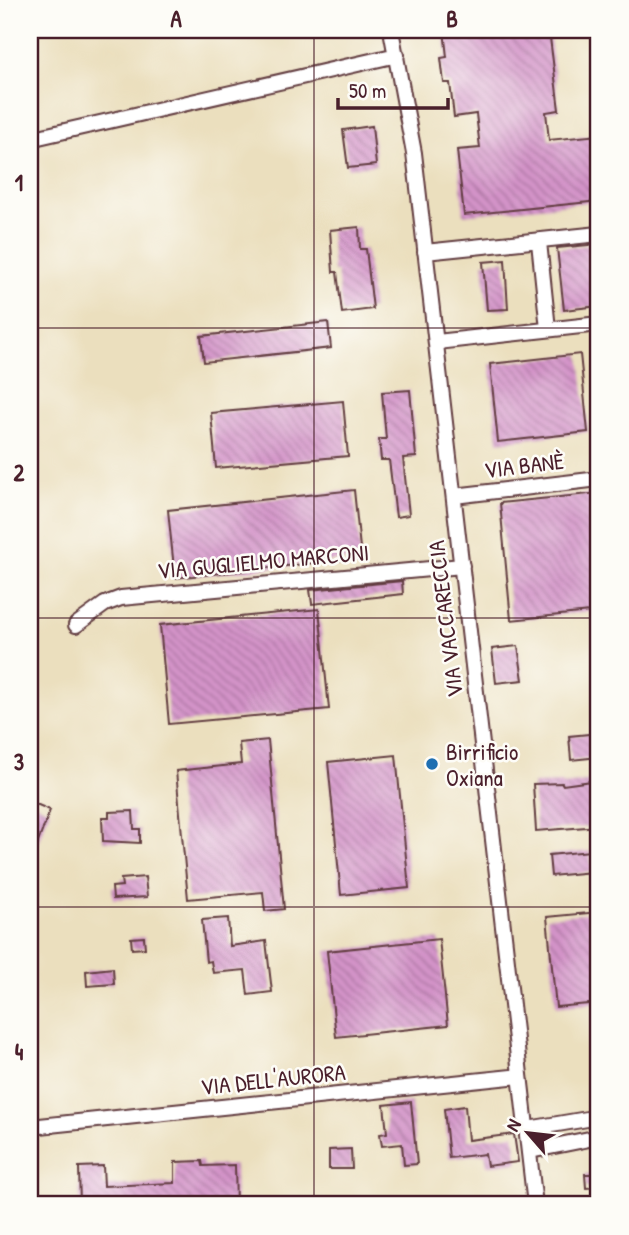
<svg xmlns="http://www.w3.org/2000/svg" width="629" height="1235" viewBox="0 0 629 1235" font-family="'Patrick Hand',sans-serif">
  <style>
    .building { fill: url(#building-back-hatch) }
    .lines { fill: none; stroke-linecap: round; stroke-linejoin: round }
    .minor-casing { stroke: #623c41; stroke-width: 18 }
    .minor { stroke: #fff; stroke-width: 14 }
    .grid { fill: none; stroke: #4a1f2b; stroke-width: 2; stroke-opacity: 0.55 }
    .poi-dot { fill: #1f6fb2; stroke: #fdfcf7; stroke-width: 2.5 }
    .labels { text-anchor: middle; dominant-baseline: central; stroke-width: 5; stroke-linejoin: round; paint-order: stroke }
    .street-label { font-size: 23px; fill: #4a1f2b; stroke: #fdfcf7 }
    .poi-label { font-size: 23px; fill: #4a1f2b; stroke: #fdfcf7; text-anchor: start }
    .neatline { fill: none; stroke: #4a1f2b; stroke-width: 2.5 }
    .grid-label { font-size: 23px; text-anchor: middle; font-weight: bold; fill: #4a1f2b }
  </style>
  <defs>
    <pattern id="building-back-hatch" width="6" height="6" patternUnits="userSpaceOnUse" patternTransform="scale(1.75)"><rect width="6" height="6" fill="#d393c8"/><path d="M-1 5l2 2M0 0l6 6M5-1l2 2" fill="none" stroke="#ad77a3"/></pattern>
  </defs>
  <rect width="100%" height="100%" fill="#fdfcf7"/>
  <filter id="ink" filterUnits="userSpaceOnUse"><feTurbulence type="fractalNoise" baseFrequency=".0143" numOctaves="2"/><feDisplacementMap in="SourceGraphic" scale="14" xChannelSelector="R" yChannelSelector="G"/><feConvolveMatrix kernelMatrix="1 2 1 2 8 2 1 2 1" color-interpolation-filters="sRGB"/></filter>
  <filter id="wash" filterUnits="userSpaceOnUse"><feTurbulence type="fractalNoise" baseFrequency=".00686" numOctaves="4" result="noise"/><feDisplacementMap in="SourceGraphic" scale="28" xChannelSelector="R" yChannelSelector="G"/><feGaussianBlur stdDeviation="1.57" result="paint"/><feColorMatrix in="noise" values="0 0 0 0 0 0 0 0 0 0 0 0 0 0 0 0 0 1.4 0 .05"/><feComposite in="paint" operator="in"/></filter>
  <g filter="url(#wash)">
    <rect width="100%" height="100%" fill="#ebdfbe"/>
    <g id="blocks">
      <path class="building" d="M444,30H549L559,110L546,112L549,140L599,135V201L464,215L457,150L480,148L476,114L454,117L450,83H444L441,58L447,57Z
        M372,126L376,165L348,168L343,130Z
        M359,227L360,249H366L373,309L342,313L337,272H333L330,230Z
        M599,244V306L564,310L557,248Z
        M505,260L508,309L487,310L483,262Z
        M328,322L331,348L204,362L201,336Z
        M580,354L588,432L498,442L490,364Z
        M410,390L416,457L403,458L409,515L396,517L389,460H381L379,439H386L382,392Z
        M343,401L348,456L216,468L211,413Z
        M354,490L361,558L175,578L168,510Z
        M599,493V611L511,620L500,503Z
        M402,581L403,594L312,604L310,590Z
        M319,609L329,709L169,724L160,625Z
        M518,646L523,680L496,683L492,649Z
        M599,733V757L571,760L569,736Z
        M268,740L284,909L265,911L263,892L188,899L176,771L241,764L239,743Z
        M396,755L409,888L341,895L328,762Z
        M599,780V826L536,831L533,784L562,783L563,785Z
        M36,804L50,810L31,861L30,820Z
        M133,811L134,829H140V843L103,841L102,817H109V812Z
        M590,851L592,872L551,876L549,855Z
        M145,877L147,897L113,899L112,887L122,886L121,879Z
        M599,912V1003L556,1007L547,917Z
        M228,918L230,946L266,941L272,992L248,995L245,970L213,973L211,961L206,962L202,920Z
        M144,937L145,948L132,949L131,938Z
        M439,939L448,1025L336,1037L327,951Z
        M113,968L114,984L87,986L86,971Z
        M411,1102L417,1164L404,1165L402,1144L382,1146L380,1134L387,1133L384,1105Z
        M465,1106L468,1140L514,1134L518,1162L487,1166L485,1154L449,1158L444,1109Z
        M351,1149L352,1169H329V1150Z
        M202,1161L203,1166L235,1165L236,1205H80L79,1167L103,1166L104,1186L175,1183V1162Z
        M585,1174H599V1187L586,1188Z"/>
    </g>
  </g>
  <g filter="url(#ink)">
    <use href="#blocks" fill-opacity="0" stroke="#623c41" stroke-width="2"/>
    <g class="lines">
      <g class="minor-casing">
        <path id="minor" d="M391,30L414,153L535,1205
          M30,139L397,55
          M539,242L548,329
          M425,252L599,234
          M437,342L599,324
          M454,496L599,479
          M76,625L105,604L121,598L462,566
          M30,1127L520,1076
          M528,1129L599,1117
          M530,1151L599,1137"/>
      </g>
      <use href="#minor" class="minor"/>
    </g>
  </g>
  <path class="grid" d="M314,30V1205M30,328H599M30,618H599M30,907H599"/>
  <circle class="poi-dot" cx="432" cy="764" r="7"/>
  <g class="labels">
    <g class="street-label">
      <text transform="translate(524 465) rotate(-7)">VIA BANÈ</text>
      <text transform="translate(263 561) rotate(-5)">VIA GUGLIELMO MARCONI</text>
      <text transform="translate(445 619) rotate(-97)">VIA VACCARECCIA</text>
      <text transform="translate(273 1079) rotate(-6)">VIA DELL'AURORA</text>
    </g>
    <g class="poi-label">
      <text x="446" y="751">Birrificio<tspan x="446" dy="26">Oxiana</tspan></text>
    </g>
  </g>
  <rect width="629" height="1235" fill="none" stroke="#fdfcf7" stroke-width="77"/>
  <g transform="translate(528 1133) rotate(298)" stroke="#fdfcf7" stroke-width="5" paint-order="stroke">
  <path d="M0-5L12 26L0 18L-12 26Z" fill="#4a1f2b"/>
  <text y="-10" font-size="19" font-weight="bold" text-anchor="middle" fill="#4a1f2b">N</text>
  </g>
  <path d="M338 98v10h110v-10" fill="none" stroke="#4a1f2b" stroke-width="3.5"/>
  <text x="349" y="98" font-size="21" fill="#4a1f2b" stroke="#fdfcf7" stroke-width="5" paint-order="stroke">50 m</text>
  <rect x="38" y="38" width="552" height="1158" class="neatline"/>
  <g class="grid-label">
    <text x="176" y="27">A</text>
    <text x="452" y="27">B</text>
    <text x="19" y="191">1</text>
    <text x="19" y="481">2</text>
    <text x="19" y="770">3</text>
    <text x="19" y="1060">4</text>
  </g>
</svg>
